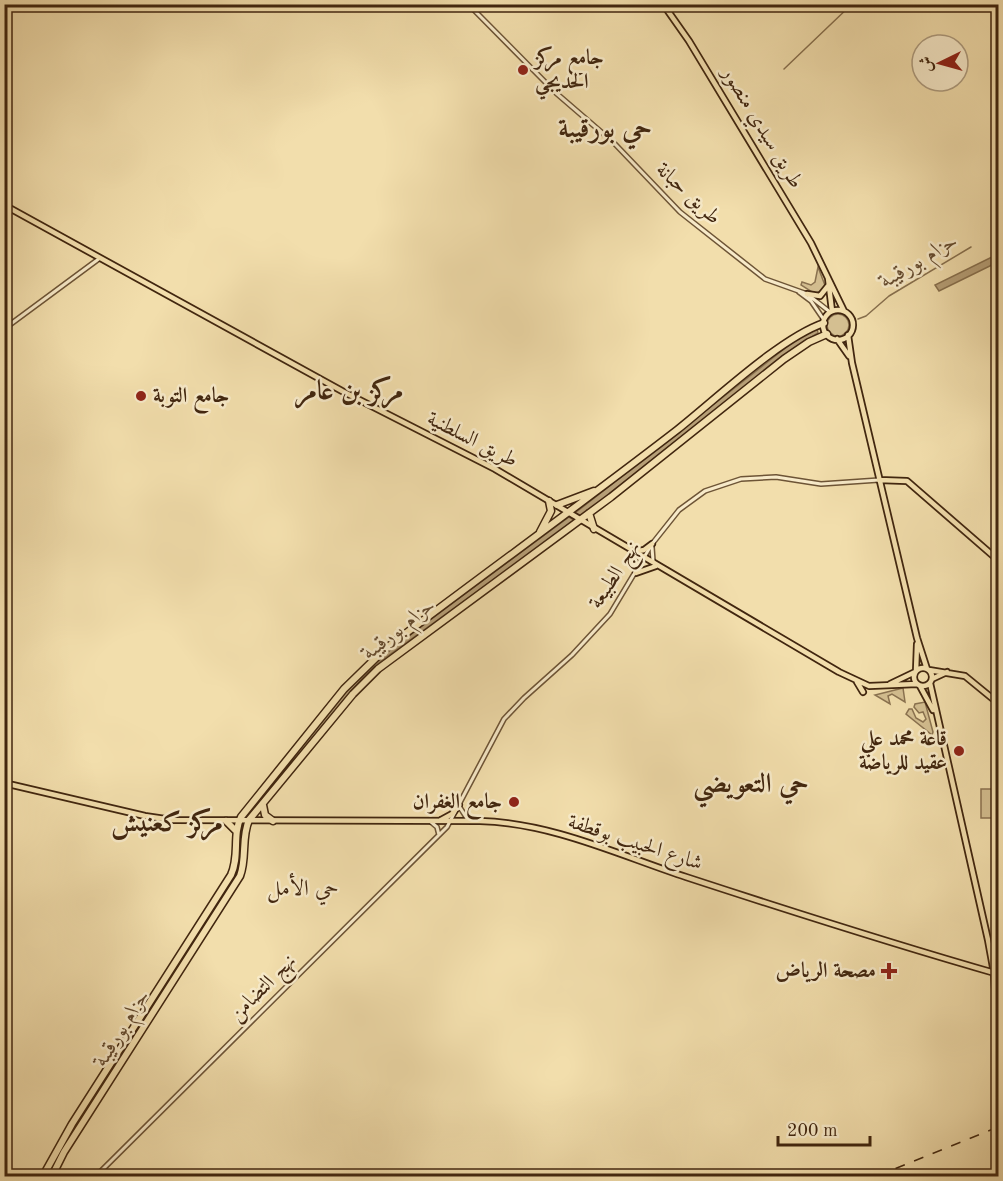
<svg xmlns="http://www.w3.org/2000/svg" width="1003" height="1181" viewBox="0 0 1003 1181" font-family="'Old Standard TT',Amiri,serif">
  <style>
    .green { fill: #d4bf91; stroke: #8a7250; stroke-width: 1.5 }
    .water { fill: #b69f77; stroke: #876f4d; stroke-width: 1.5 }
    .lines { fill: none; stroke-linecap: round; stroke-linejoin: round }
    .stream { stroke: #876f4d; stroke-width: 1.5 }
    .minor-casing { stroke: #6d5436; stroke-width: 6 }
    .major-casing { stroke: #41260f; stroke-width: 8 }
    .highway-casing { stroke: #41260f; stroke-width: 9 }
    .minor { stroke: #f7eac9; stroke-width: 3 }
    .major { stroke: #f2deac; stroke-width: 4.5 }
    .highway { stroke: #f2deac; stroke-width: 6 }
    .rail { stroke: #41260f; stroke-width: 1.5; stroke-dasharray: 10 10; stroke-linecap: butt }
    .poi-dot { fill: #8f2418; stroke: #f7eac9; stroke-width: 2 }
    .labels { text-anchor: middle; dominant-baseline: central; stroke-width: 5; stroke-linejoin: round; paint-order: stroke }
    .poi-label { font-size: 21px; font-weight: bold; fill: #41260f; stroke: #f7eac9; text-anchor: end }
    .street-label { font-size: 21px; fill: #41260f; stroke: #f7eac9 }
    .water-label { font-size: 22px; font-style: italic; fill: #644a2e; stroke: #f7eac9 }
    .neighbourhood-label { font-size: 22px; fill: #41260f; stroke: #f7eac9 }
    .district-label { font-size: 27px; font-weight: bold; fill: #41260f; stroke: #f7eac9 }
  </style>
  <rect width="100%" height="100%" fill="#f2deac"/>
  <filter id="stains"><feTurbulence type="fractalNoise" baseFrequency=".00333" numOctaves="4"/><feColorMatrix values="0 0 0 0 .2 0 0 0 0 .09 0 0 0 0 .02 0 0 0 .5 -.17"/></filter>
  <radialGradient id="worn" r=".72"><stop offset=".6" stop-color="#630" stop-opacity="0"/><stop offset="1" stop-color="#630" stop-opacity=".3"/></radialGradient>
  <path class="green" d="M818,267L826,288L815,294L801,285L802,282L811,285L815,282Z
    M827 325a11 11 0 1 1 22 0a11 11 0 1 1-22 0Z
    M903,688L905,702L892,694L888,696L890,704L875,695Z
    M925,702L933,732L932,735L906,714L909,709H912L916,718L923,722L926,719L923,712L919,713L914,707L915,704Z
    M981,789H998V818H981Z"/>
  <path class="water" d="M998,254V262L939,291L935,285Z
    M817,328L818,333L794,348L581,516L575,513L798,338Z
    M569,517L574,520L554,536L381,661L364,676L249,816H244L347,688L384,653Z
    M239,827H244L240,871L50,1176H45L232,877Z"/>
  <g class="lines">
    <path class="stream" d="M784,69L852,4
      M858,319L866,316L889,296L971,247"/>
    <g class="minor-casing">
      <path id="minor" d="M468,4L556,93L614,143L680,212L765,279L807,294L830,312
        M799,292L811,301L824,320
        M4,329L100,258
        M652,547L653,561
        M634,553L637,569
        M459,806L468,820
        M431,822L437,827L439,835
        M96,1176L447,827L504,719L524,698L572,655L610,614L652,544L679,510L705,491L741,479L776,477L821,484L879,480"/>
    </g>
    <g class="major-casing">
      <path id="major" d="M663,4L689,41L811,243L844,311
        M4,205L342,391L495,469L839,672L869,686L917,684
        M828,278L832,311
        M807,294L820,296L828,286
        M823 325a15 15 0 1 1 30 0a15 15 0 1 1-30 0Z
        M848,335L852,363L917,638L927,669
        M837,339L849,356
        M879,480L907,481L998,560
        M633,552L644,550L652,544
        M636,573L656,566
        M914 677a9 9 0 1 1 18 0a9 9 0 1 1-18 0Z
        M929,670L965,676L998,703
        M916,671L917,644
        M932,679L947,672
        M857,682L863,692
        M930,683L988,940L994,973L998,1038
        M890,684L915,672
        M920,686L933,710
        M4,783L145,816L172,820L480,821C552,823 619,855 686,877C790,911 893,944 998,974
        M441,820L452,814L459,805"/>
    </g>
    <g class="highway-casing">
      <path id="highway" d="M557,505L594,491
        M589,513L594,529
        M540,532L551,511L549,501
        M263,805L265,815L273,821
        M226,821L236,831
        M43,1176L72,1124L231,875C240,856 232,835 241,817L344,689L384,650C481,576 580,505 677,430C715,400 780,338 824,323
        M52,1176L64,1152L240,876C247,858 241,838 249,820L353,694L378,669L611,497L784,359L809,342L827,334"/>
    </g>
    <use href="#minor" class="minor"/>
    <use href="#major" class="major"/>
    <use href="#highway" class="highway"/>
    <path class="rail" d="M877,1176L998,1127"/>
  </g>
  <g class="poi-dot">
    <circle cx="523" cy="70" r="6"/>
    <circle cx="141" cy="396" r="6"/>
    <circle cx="959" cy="751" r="6"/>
    <circle cx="514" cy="802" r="6"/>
    <path d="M886 962h6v6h6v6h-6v6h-6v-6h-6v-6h6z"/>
  </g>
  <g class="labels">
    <g class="poi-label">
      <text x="535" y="58" text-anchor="start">جامع مركز<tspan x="535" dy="24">الحديجي</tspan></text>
      <text x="153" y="396" text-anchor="start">جامع التوبة</text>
      <text x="947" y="739">قاعة محمد علي<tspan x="947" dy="24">عقيد للرياضة</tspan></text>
      <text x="502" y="802">جامع الغفران</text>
      <text x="876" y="971">مصحة الرياض</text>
    </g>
    <g class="street-label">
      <text transform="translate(762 128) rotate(59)">طريق سيدي منصور</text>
      <text transform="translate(688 194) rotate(43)">طريق حبانة</text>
      <text transform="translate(472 440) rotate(27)">طريق السلطنية</text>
      <text transform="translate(615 575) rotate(-57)">نهج الطبيعة</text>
      <text transform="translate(635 843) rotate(18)">شارع الحبيب بوقطفة</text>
      <text transform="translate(263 988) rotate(-45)">نهج التضامن</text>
    </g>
    <g class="water-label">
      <text transform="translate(919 261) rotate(-31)">حزام بورقيبة</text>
      <text transform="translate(399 629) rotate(-38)">حزام بورقيبة</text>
      <text transform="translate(122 1028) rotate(-58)">حزام بورقيبة</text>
    </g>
    <g class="neighbourhood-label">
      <text x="303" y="889">حي الأمل</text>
    </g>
    <g class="district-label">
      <text x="605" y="129">حي بورقيبة</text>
      <text x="349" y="391">مركز بن عامر</text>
      <text x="751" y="784">حي التعويضي</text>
      <text x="167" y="823">مركز كعنيش</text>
    </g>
  </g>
  <rect width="1003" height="1181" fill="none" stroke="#f2deac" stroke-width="24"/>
  <rect x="6" y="6" width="991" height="1169" fill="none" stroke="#41260f" stroke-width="3"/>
  <rect x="12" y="12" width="979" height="1157" fill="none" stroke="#41260f" stroke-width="1.5"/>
  <g transform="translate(940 63) rotate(265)"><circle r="28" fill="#f7eac9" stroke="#ae9c7f" stroke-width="1.5"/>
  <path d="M0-4.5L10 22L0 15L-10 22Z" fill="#8f2418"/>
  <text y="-9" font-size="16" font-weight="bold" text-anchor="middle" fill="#41260f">ش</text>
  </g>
  <path d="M778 1136v9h92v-9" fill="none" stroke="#41260f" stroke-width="3"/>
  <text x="787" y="1136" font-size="18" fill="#41260f" stroke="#f7eac9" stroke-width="4.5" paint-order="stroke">200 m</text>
  <rect width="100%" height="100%" filter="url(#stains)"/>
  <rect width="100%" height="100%" fill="url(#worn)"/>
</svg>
